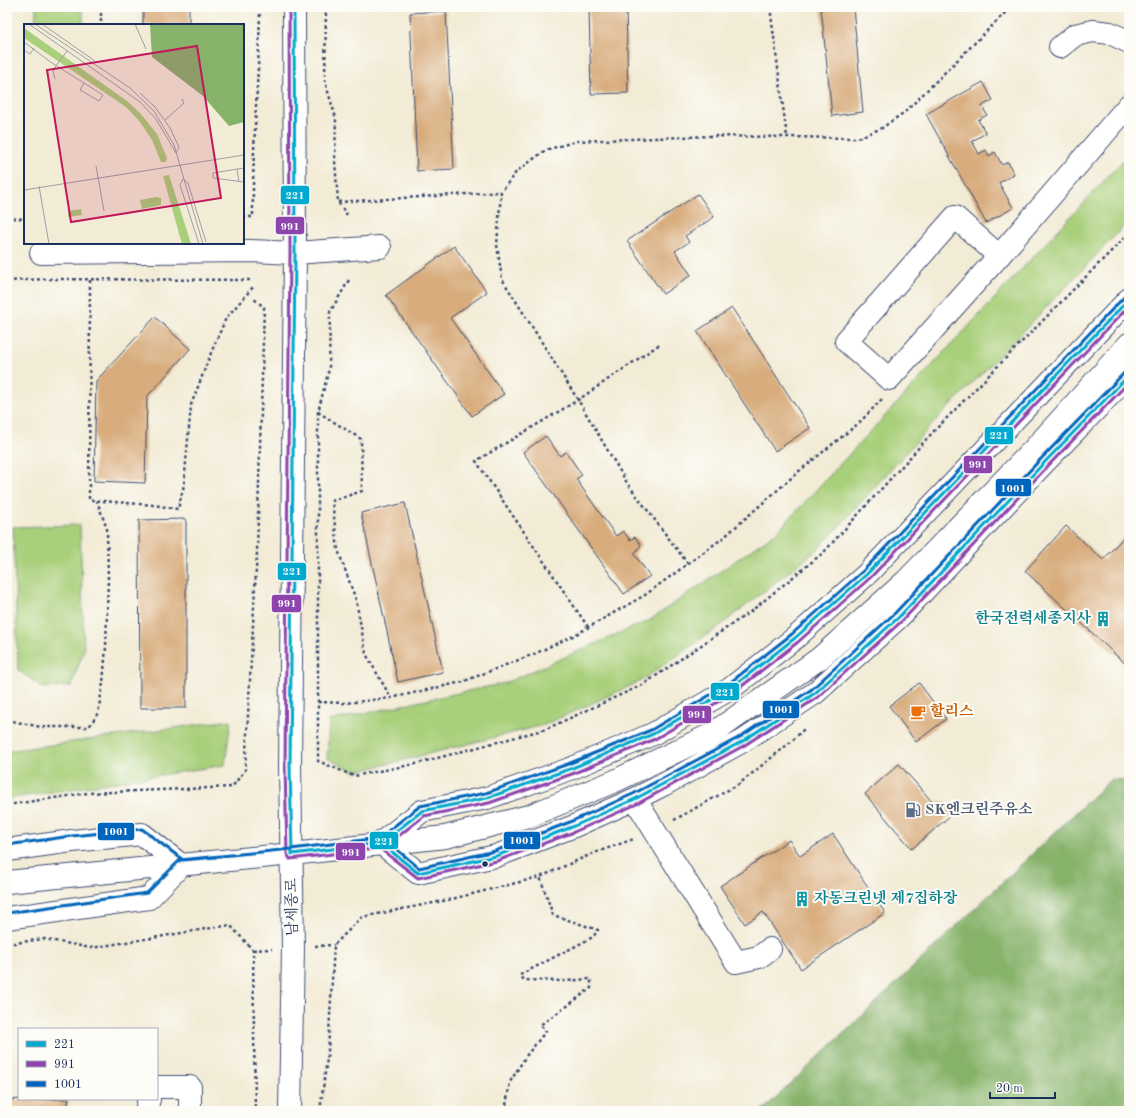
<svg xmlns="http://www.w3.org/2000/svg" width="1136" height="1118" viewBox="0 0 1136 1118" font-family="'Old Standard TT','Noto Serif KR',serif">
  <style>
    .green { fill: #a8cf79; stroke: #627f6c }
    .forest { fill: #86b269; stroke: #507064 }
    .building { fill: #d8ac7d }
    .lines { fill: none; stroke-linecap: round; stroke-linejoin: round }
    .minor-casing { stroke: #3b4b70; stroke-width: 24 }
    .path { stroke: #3b4b70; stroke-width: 2.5; stroke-dasharray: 3 3; stroke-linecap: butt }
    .minor { stroke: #fff; stroke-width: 22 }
    .bus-1-casing { stroke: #fdfcf7; stroke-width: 6 }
    .bus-2-casing { stroke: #fdfcf7; stroke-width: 6 }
    .bus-3-casing { stroke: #fdfcf7; stroke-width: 6 }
    .bus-1 { stroke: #00a9ce; stroke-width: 3 }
    .bus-2 { stroke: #8e44ad; stroke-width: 3 }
    .bus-3 { stroke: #0065bd; stroke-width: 3 }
    .bus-dot { fill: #1b2f5e; stroke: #fdfcf7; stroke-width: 1.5 }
    .labels { text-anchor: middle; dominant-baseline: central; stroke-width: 4; stroke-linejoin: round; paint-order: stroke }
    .culture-label { font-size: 15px; font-weight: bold; fill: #0d838f; stroke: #fdfcf7; text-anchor: end }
    .food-label { font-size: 15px; font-weight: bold; fill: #c56008; stroke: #fdfcf7; text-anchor: start }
    .service-label { font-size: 15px; font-weight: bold; fill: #4e5e75; stroke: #fdfcf7; text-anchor: start }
    .street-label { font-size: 15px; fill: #1b2f5e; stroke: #fdfcf7 }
    .inset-road { fill: none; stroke: #9ca0a5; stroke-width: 1 }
    .view { fill: #c2185b; fill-opacity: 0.15; stroke: #c2185b; stroke-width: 2 }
    .inset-edge { fill: none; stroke: #1b2f5e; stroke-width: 2 }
    .line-badge { stroke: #fdfcf7; stroke-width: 1.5 }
    .badge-label { font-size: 11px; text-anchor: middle; font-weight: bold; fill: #fff }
  </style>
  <rect width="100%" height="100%" fill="#fdfcf7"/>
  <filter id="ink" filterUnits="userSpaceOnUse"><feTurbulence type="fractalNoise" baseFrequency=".025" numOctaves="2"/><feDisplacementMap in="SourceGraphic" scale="8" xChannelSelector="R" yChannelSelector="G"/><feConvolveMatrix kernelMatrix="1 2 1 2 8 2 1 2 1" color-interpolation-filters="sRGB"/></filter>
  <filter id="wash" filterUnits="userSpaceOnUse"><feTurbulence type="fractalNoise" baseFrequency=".012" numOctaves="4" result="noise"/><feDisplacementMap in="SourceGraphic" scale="16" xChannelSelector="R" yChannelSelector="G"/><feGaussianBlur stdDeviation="0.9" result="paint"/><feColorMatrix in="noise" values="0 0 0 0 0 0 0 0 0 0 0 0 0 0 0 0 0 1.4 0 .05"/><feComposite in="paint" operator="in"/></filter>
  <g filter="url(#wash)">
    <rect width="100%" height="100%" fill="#f2ebd5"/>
    <path class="green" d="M36,7H83V25H35Z
      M1129,154V221L1010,345L941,415L818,549L716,629L639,682L544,725L356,772L327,758L329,721L505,683L650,620L777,532Z
      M80,525L84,650L71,686L43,688L18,670L13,527Z
      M231,720L225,765L7,799V751Z"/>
    <path class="forest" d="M1111,779L1129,781V1111H760L766,1107Z"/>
    <g id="blocks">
      <path class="building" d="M143,7H189V25H143Z
        M589,7H626L628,93L591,94Z
        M821,7H853L863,112L832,116Z
        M446,11L454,169L417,171L410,13Z
        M983,82L993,100L982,106L987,115L978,120L986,133L972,141L979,154L986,150L989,156L995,152L1002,165L1008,162L1014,174L999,183L1013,208L986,223L926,114Z
        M698,194L714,217L685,236L689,242L675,251L691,275L663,294L627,241Z
        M454,246L487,292L450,318L504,394L472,416L386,295Z
        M732,308L810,428L775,451L697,331Z
        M155,317L190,349L147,397L145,483L94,481L96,381Z
        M546,436L560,456L566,452L582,475L576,479L616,536L623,531L630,540L635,537L641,545L634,554L650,576L624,594L523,452Z
        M405,503L443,672L398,682L361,513Z
        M186,519V708H140L139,520Z
        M1066,526L1103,560L1129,531V667L1025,571Z
        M919,683L946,719L916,742L889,706Z
        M899,764L935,805L940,800L952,814L912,849L865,794Z
        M833,834L885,913L801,969L763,912L745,924L720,886L789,840L800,856Z
        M19,1099H69L66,1111H7L10,1100Z"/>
    </g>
  </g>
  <g filter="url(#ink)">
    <use href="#blocks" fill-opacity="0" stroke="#3b4b70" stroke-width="1"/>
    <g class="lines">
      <g class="minor-casing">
        <path id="minor" d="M1060,47L1075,35L1093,31L1110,33L1129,42
          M41,253L251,251L295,253L380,247
          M999,256L955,217L846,341L889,379L999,256L1129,105
          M635,799L736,962L759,957L770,949
          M381,843L422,811L487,798L570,769L653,734L730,689L795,638L867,574L1129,299
          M381,843L418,873L496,856L572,827L635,799L663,785L743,741L815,693L899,617L1041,466L1129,375
          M7,850L72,841L142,834L181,865
          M7,882L292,854L445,837L529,816L615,781L712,734L820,658L906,581L1035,448L1129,344
          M7,918L149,898L181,865
          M157,1087H190V1111
          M146,1111L149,1099
          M290,1111L293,948L290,766L295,253L294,7"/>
      </g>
      <path class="path" d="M101,7V25
        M326,7L325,82L336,118L335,161L338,202L347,215
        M770,7L787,137
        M338,202L501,192
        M243,217H253C252,147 259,77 260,7
        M7,218L25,219
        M90,280L89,500L153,505L178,509L184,485L191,405L211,353L226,318L254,286
        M349,280L330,312L329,369L318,412V761L354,776L415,764L546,729L644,684L750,612L824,552L933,432L1129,233
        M7,281L44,279L253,280
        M318,412L361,439L362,491L332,501L338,550L356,600L366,654L391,698
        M688,564L627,483L578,400L502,279L497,245L501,192L517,171L546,150L577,141L710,136L858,138L882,128L906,111L1011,7
        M588,627L476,461L578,400L660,344
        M318,702L345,703L391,698L462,682L534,654L575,635L645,595L723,538L798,472L859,423L882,399
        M7,720L41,727H89L98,713L103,683L106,647L108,579L107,529L97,501
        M7,805L88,793L232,787L245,770L257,552L264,307L254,299
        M674,820L739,784L792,741L805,728
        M7,944L44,939L91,948L230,925L253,950L255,1111
        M315,946L334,945
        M253,950L272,949
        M320,1111L328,1051L334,945L362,917L448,900L540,877L594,853L634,839
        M505,1111L510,1082L526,1056L546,1031L540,1025L566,1007L591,988V979L564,981L524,980L520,975L593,937L598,930L553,915L540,877"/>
      <use href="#minor" class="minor"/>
      <g class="bus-1-casing">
        <path id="bus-1" d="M294,7L295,253L290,766L292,854L381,843L422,811L487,798L570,769L653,734L730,689L795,638L867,574L1129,299
          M381,843L418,873L496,856L572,827L635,799L743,741L815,693L899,617L1041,466L1129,375"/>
      </g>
      <g class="bus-2-casing">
        <path id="bus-2" d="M289,7L290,253L285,766L287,854L290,859L383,848L424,816L489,803L572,774L655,739L733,693L798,642L871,577L1129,306
          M378,847L418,878L497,861L574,832L637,804L745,745L818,697L903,620L1045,469L1129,382"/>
      </g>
      <g class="bus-3-casing">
        <path id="bus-3" d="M346,843L383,838L419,868L495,851L570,822L633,794L740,737L812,689L895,613L1037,463L1125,372
          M7,845L72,836L142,829L183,860L216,857
          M7,913L147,893L180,860L291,849L379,838L420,806L486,793L568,764L651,730L727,685L792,634L864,570L1125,296"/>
      </g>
      <use href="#bus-1" class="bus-1"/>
      <use href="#bus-2" class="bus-2"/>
      <use href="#bus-3" class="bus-3"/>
    </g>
  </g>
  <defs>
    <g id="building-bare" transform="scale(1.2)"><path d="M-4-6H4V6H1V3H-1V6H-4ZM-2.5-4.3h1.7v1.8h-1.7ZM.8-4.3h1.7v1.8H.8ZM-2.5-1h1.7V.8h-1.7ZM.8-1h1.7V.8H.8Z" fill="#0f9aa8" stroke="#fdfcf7" stroke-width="2.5" paint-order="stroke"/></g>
    <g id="cafe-bare" transform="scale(1.2)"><path d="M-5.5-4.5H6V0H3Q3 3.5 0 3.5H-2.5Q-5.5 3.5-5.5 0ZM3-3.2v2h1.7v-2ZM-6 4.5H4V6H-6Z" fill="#e8710a" stroke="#fdfcf7" stroke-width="2.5" paint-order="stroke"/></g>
    <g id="fuel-bare" transform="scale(1.2)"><path d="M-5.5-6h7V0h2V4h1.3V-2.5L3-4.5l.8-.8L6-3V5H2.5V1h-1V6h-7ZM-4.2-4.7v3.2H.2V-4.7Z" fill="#5c6f8a" stroke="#fdfcf7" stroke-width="2.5" paint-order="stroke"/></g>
  </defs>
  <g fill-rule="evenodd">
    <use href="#building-bare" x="1103" y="619"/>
    <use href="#cafe-bare" x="918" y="712"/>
    <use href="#fuel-bare" x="913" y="810"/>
    <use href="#building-bare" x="802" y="899"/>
  </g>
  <circle class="bus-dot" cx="485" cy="864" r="3.5"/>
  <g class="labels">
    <g class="culture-label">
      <text x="1091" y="619">한국전력세종지사</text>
      <text x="814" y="899" text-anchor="start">자동크린넷 제7집하장</text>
    </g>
    <g class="food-label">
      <text x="930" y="712">할리스</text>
    </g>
    <g class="service-label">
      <text x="925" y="810">SK엔크린주유소</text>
    </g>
    <g class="street-label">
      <text transform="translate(293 907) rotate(-91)">남세종로</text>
    </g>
  </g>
  <g transform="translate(24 24)">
    <rect width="220" height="220" fill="#f2ebd5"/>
    <path d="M0,4L103,77L116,89L133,110L143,134L142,138H137L128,116L116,98L102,83L0,14ZM145,151L164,210L167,220H158L139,152ZM132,173L137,174V181L118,185L116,176ZM57,185L58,191L44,193V187Z" fill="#a8cf79"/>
    <path d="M126,0H220V98L205,102L179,72L128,33Z" fill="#86b269"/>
    <path class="inset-road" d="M5,0L116,78L132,95L152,129M11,0L106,64L130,87L150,121L179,220M18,0L71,37M111,0L122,25M0,18L28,39L60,59L79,71L75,77L56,66L60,59M0,26L6,30L10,24M31,55L29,46L43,27M116,69L131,83L146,104L155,123L152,129M141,96L160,79L158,75M72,142L80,187M220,144L189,149V154L220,158M213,145L215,158M159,155L164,159L182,218M159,155L156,161L175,220M15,162L25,220M0,166L220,131"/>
    <path class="view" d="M173,22L197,174L47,198L23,46Z"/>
    <rect width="220" height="220" class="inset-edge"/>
  </g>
  <g class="line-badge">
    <rect x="280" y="185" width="30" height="20" rx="4" fill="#00a9ce"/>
    <rect x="275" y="216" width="30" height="19" rx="4" fill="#8e44ad"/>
    <rect x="984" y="426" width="30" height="19" rx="4" fill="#00a9ce"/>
    <rect x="963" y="455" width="30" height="19" rx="4" fill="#8e44ad"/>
    <rect x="995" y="478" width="37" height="19" rx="4" fill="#0065bd"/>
    <rect x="277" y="562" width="30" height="19" rx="4" fill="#00a9ce"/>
    <rect x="271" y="594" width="31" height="19" rx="4" fill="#8e44ad"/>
    <rect x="710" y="682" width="30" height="19" rx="4" fill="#00a9ce"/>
    <rect x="762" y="700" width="38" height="19" rx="4" fill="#0065bd"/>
    <rect x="682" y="705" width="30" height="19" rx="4" fill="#8e44ad"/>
    <rect x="97" y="822" width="38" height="19" rx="4" fill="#0065bd"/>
    <rect x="503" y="831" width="38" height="19" rx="4" fill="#0065bd"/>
    <rect x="369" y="831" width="30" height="19" rx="4" fill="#00a9ce"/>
    <rect x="335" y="842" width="31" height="19" rx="4" fill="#8e44ad"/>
  </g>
  <g class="badge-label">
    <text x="295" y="199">221</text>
    <text x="290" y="230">991</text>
    <text x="999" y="439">221</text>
    <text x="978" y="468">991</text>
    <text x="1013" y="492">1001</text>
    <text x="292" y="575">221</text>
    <text x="287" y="607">991</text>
    <text x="725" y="696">221</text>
    <text x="781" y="713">1001</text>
    <text x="697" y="718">991</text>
    <text x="116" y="835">1001</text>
    <text x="522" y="844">1001</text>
    <text x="384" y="845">221</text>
    <text x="351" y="856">991</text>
  </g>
  <rect width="1136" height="1118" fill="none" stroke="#fdfcf7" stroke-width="24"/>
  <rect x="18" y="1028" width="140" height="72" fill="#fdfcf7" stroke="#a3aaba"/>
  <rect x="26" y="1041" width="20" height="6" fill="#00a9ce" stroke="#a3aaba"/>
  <text x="54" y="1048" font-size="12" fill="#1b2f5e">221</text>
  <rect x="26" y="1061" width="20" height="6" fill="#8e44ad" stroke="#a3aaba"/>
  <text x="54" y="1068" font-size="12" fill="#1b2f5e">991</text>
  <rect x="26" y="1081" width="20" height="6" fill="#0065bd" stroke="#a3aaba"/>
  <text x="54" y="1088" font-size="12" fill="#1b2f5e">1001</text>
  <path d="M990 1092v6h65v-6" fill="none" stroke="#1b2f5e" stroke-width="2"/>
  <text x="996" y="1092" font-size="12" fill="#1b2f5e" stroke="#fdfcf7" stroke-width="3" paint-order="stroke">20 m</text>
</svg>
